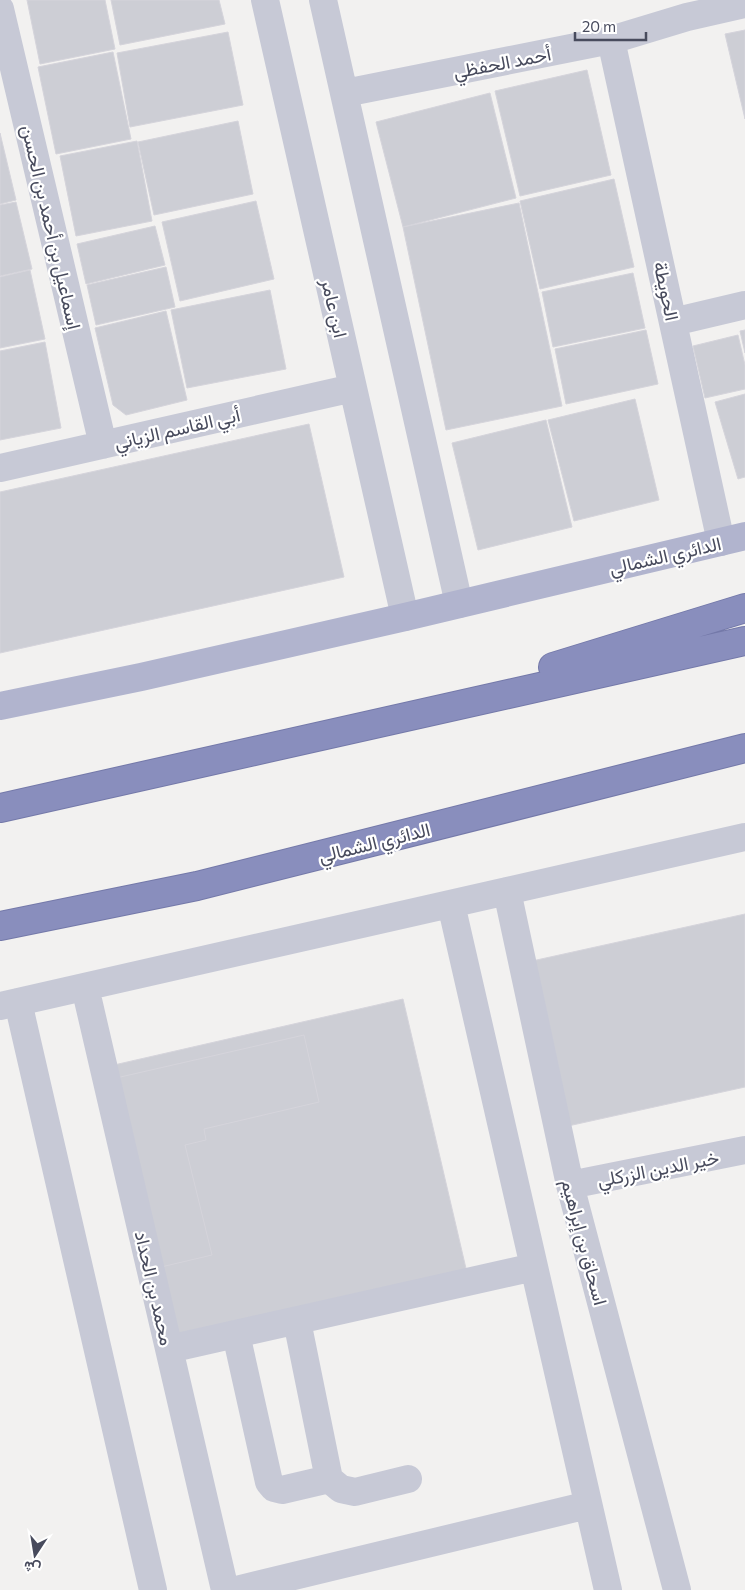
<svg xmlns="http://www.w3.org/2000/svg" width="745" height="1590" viewBox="0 0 745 1590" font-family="Commissioner,Vazirmatn,sans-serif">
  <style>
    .building { fill: #cdced5; stroke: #d5d4db }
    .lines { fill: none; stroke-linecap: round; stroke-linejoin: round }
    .highway-casing { stroke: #7479a9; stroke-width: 30 }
    .minor { stroke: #c7c9d6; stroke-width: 28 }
    .major { stroke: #b1b4ce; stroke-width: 28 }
    .highway { stroke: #898ebd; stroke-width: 28 }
    .labels { text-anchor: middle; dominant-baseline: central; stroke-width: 4.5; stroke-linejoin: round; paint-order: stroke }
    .street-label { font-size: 19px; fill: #484b5d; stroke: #fff }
  </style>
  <rect width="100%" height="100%" fill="#f2f1f0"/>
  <path class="building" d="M27,0H105L115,49L40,64Z
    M111,0H219L225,24L120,45Z
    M745,30V119L725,34Z
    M228,32L243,105L130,127L117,53Z
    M113,52L131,139L56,154L38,67Z
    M587,70L611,175L520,196L495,91Z
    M490,93L516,198L403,227L376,122Z
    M238,121L253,194L154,215L138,142Z
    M0,133L16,200L0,204Z
    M137,141L152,221L76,236L60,156Z
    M614,179L634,267L540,289L520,201Z
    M256,201L274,279L180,301L162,222Z
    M16,202L32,269L0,276V205Z
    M519,203L562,406L446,430L403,227Z
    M155,226L165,265L86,284L77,244Z
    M166,267L175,307L96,325L87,285Z
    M30,270L45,339L0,348V277Z
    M633,273L645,328L553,347L542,292Z
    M270,290L286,369L187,388L171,310Z
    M166,311L187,400L126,415L113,405L95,328Z
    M646,330L658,384L566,404L555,349Z
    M745,330V353L740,331Z
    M738,335L745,365V389L705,398L693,346Z
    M45,342L61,428L0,440V351Z
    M745,394V477L738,479L715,402Z
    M635,399L659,500L574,521L548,420Z
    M546,420L572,527L478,550L452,443Z
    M309,424L344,577L0,653V492Z
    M745,914V1087L568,1126L532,961Z
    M403,999L468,1277L179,1343L114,1065Z
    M304,1035L319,1102L204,1129L206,1140L185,1145L212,1255L161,1267L116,1078Z"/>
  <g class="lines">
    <g class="highway-casing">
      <path id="highway" d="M553,667L745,608
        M0,808L745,641
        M0,926L197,886L745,748"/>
    </g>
    <path class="minor" d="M265,0L405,617
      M323,0L459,604
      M0,9L103,445
      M611,40L721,542
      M345,93L611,40L687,17L745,4
      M673,322L745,305
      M0,468L353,388
      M507,891L570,1185L677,1590
      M451,904L608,1590
      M85,987L225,1590
      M18,1002L153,1590
      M0,1006L745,837
      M570,1185L745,1150
      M236,1334L269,1482L274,1488L282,1490L329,1479L297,1321
      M169,1349L534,1267
      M329,1479L341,1489L355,1492L408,1479
      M236,1590L588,1505"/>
    <path class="major" d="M0,706L141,677L405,617L745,536"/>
    <use href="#highway" class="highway"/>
  </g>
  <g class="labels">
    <g class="street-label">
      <text transform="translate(502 62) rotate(-11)">أحمد الحفظي</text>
      <text transform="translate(52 227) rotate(77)">إسماعيل بن أحمد بن الحسن</text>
      <text transform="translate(667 291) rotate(78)">الحويطة</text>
      <text transform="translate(335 308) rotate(77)">ابن عامر</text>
      <text transform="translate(177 428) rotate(-13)">أبي القاسم الزياني</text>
      <text transform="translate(665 555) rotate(-13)">الدائري الشمالي</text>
      <text transform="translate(374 842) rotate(-14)">الدائري الشمالي</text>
      <text transform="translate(658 1168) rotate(-11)">خير الدين الزركلي</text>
      <text transform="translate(585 1242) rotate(75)">اسحاق بن إبراهيم</text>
      <text transform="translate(155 1288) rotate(77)">محمد بن الحداد</text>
    </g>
  </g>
  <g transform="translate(35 1555) rotate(192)" stroke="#ffffff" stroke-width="4" paint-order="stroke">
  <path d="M0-4L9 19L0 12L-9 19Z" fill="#484b5d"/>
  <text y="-8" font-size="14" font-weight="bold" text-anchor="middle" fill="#484b5d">ش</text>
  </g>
  <path d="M575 32v8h71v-8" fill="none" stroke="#484b5d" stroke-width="2.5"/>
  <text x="582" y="32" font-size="15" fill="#484b5d" stroke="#ffffff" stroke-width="4" paint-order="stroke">20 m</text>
</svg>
